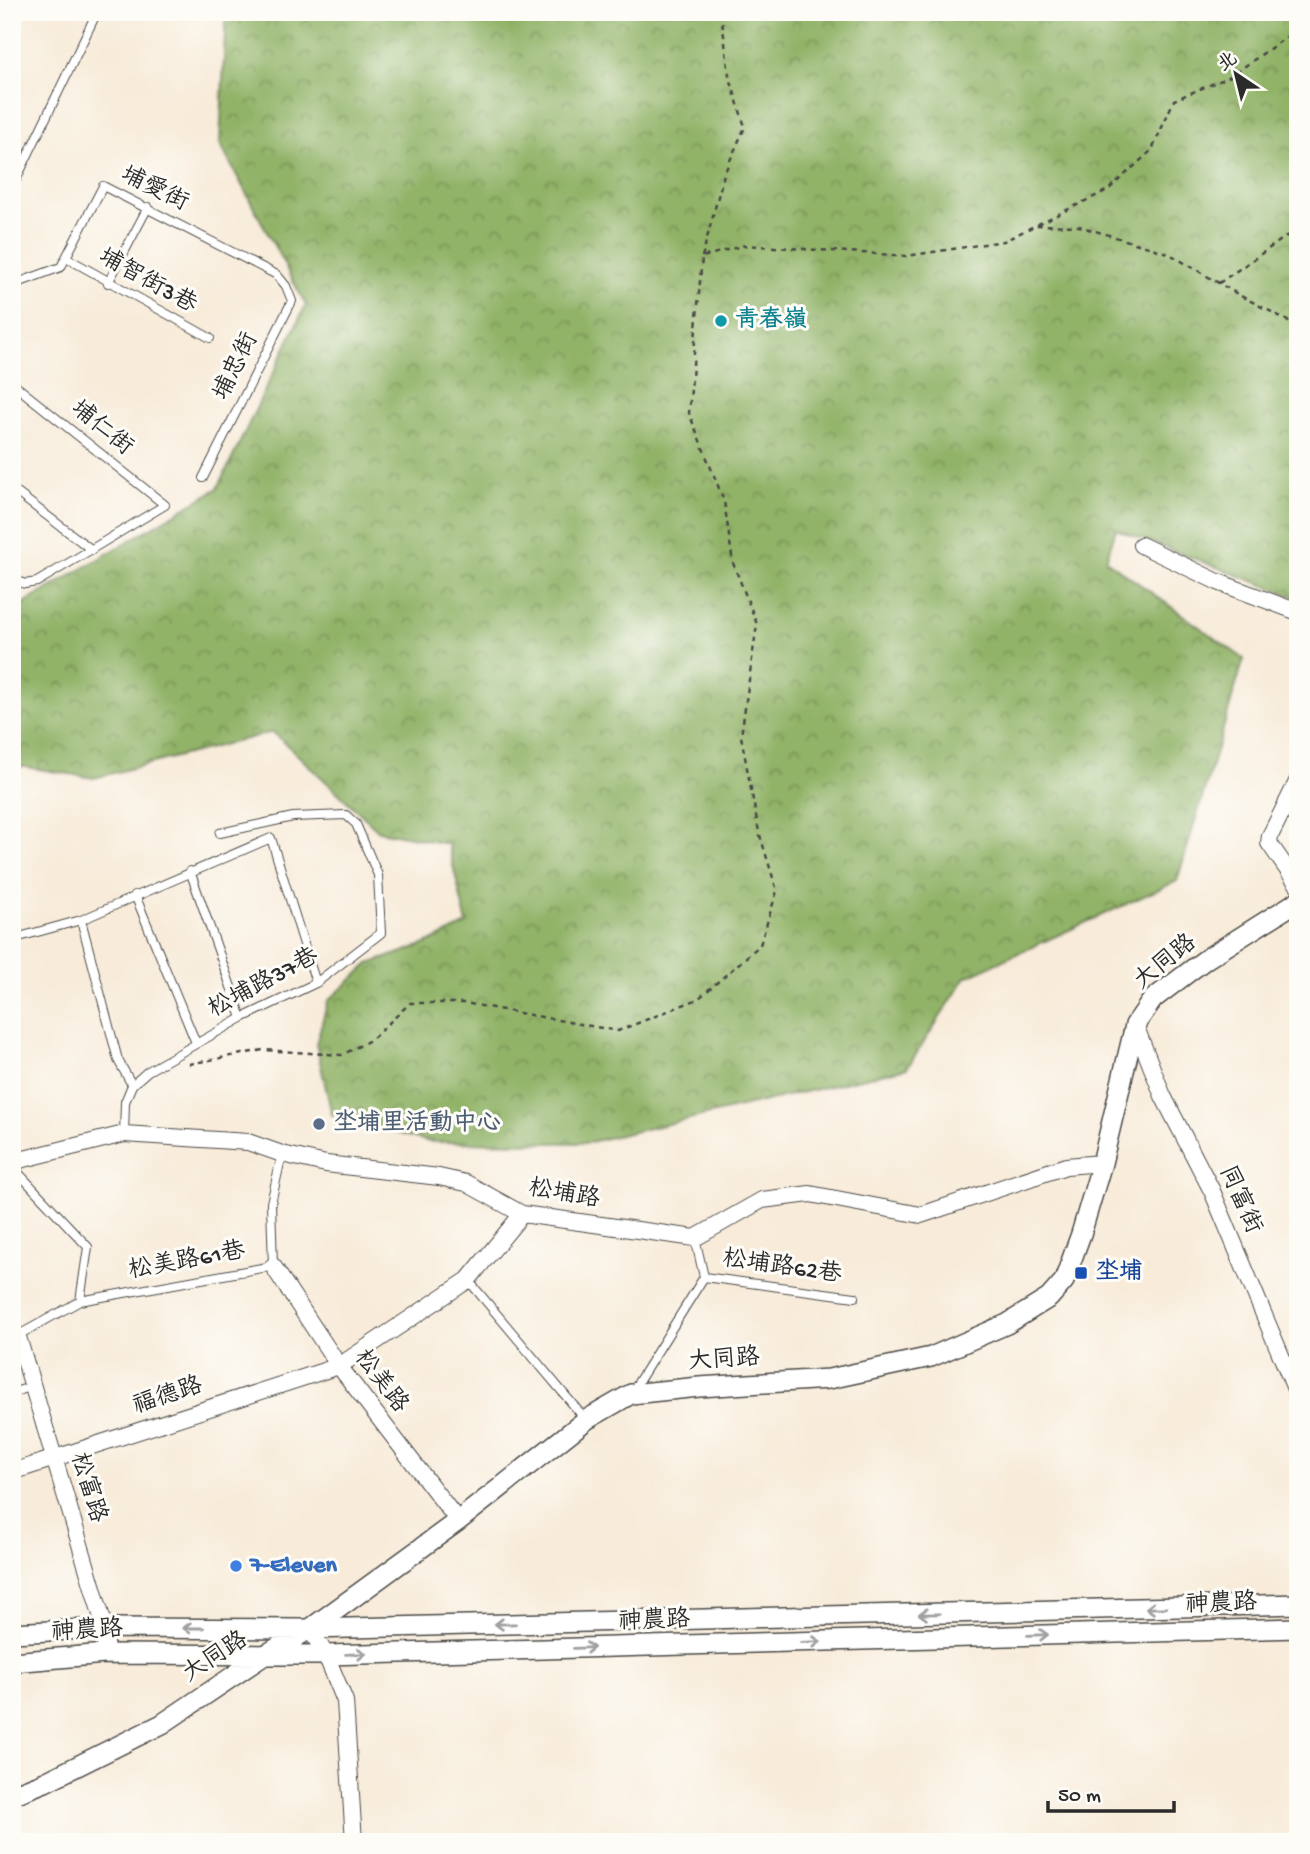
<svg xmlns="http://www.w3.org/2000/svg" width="1310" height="1854" viewBox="0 0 1310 1854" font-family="'Gochi Hand','LXGW WenKai TC',sans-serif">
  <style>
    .forest { fill: url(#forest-crowns); stroke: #5e6f49; stroke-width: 2 }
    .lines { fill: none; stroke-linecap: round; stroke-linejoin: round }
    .service-casing { stroke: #4a4845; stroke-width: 10 }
    .minor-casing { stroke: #4a4845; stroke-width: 18 }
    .tertiary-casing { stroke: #4a4845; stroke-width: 22 }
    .path { stroke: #4a4845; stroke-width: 2.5; stroke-dasharray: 5 5; stroke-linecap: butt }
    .service { stroke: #fff; stroke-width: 8 }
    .minor { stroke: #fff; stroke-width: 16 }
    .tertiary { stroke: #fff; stroke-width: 19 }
    .oneway { stroke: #a0a0a0 }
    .culture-dot { fill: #0f9aa8; stroke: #fdfcf7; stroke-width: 2.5 }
    .service-dot { fill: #5c6f8a; stroke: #fdfcf7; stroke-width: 2.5 }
    .transit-dot { fill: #1a4fb4; stroke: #fdfcf7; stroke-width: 2.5 }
    .shop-dot { fill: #3f7fe0; stroke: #fdfcf7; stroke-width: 2.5 }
    .labels { text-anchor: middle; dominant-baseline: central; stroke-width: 6; stroke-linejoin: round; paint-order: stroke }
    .street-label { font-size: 24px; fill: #2b2b2b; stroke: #fdfcf7 }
    .culture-label { font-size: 24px; font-weight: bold; fill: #0d838f; stroke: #fdfcf7; text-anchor: start }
    .service-label { font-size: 24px; font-weight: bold; fill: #4e5e75; stroke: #fdfcf7; text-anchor: start }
    .transit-label { font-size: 24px; font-weight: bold; fill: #164399; stroke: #fdfcf7; text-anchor: start }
    .shop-label { font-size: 24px; font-weight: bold; fill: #366cbe; stroke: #fdfcf7; text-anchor: start }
  </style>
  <defs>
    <pattern id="forest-crowns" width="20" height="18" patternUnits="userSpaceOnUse" patternTransform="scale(1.75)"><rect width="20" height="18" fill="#91b367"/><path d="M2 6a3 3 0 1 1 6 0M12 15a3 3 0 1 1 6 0" fill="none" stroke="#779255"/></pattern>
  </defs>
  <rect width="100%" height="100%" fill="#fdfcf7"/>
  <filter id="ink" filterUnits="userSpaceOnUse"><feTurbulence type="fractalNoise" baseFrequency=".0143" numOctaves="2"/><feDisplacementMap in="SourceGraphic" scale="14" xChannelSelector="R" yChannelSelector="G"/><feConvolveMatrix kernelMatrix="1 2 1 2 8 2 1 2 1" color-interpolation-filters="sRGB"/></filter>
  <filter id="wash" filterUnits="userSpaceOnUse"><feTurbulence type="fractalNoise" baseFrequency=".00686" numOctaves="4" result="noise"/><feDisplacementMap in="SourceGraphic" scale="28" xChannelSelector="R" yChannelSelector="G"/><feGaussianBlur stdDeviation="1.57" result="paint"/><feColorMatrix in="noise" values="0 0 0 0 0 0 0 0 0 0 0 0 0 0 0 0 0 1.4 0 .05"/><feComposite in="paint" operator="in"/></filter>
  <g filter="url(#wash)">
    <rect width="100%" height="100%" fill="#f8ebd9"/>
    <path class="forest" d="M226,12H1298V598L1116,529L1106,560L1244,659L1177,881L966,977L907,1068L586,1143L429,1142L332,1115L316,1044L328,1001L369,964L426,944L467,924L448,844L379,831L273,732L94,778L12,765V599L21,605L218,488L306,305L220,144Z"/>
  </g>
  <g filter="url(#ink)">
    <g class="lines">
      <g class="service-casing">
        <path id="service" d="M12,188L97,12
          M67,258L210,338
          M108,283L148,207
          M12,285L61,267L103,186L277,275L286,286L292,301L203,478
          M12,383L165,505L37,582L25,584L12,579
          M12,489L92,550
          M190,871L242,1018
          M135,895L196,1043
          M81,920L271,838L316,983
          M12,939L81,920L118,1060L132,1085
          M124,1134L125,1102L132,1085L148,1071L242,1018L316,983L381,933L378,875L356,824L346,815L293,817L220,833
          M12,1166L88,1247L80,1301
          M704,1277L855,1297
          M468,1280L586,1420
          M15,1337L80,1301L273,1266L271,1203L282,1154
          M632,1392L704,1277L695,1238
          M12,1393L33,1386"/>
      </g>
      <g class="minor-casing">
        <path id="minor" d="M1141,545L1218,582L1298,612
          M1298,780L1270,836L1269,843L1298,885
          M1135,1025L1163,1096L1212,1191L1298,1396
          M12,1162L124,1134L248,1142L282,1154L326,1164L439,1177L466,1183L522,1214L695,1238L762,1200L810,1194L921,1215L1066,1166L1102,1163
          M273,1266L339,1366L458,1521
          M18,1337L105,1628V1654
          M12,1472L339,1366L468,1280L522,1214
          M310,1629L326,1655L345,1701L354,1842"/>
      </g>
      <g class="tertiary-casing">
        <path id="tertiary" d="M12,1633L105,1628L310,1629L1298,1604
          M12,1662L105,1654L326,1655L1298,1628
          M12,1795L45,1782L162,1724L263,1656L310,1629L458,1521L586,1420L631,1394L699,1387L829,1379L931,1357L1007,1324L1049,1298L1064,1281L1081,1234L1102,1163L1135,1025L1153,999L1206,959L1298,901"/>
      </g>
      <path class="path" d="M1297,12L1292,33L1298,82
        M1038,224L1108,190L1152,150L1174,100L1231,76L1292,33
        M702,257L724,174L745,127L729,75L721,12
        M1219,283L1287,236L1298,223
        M189,1064L263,1050L342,1055L372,1039L410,1003H465L618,1031L698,999L760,945L777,891L759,832L741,736L757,624L733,563L724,501L689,413L702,257L745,245L907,256L1004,241L1036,225L1079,226L1168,253L1239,295L1285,319L1298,330"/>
      <use href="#service" class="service"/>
      <use href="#minor" class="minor"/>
      <use href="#tertiary" class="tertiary"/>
    </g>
    <defs><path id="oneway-shaft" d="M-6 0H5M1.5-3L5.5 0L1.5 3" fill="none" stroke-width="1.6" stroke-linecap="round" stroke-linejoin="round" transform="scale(1.75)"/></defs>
    <g class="oneway">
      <use href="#oneway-shaft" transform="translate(1156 1608) rotate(179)"/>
      <use href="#oneway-shaft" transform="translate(929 1614) rotate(179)"/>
      <use href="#oneway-shaft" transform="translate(505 1624) rotate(179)"/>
      <use href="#oneway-shaft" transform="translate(193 1628) rotate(-180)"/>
      <use href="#oneway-shaft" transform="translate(1038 1635) rotate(-2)"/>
      <use href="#oneway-shaft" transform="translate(811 1642) rotate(-2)"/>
      <use href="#oneway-shaft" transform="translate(584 1648) rotate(-2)"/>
      <use href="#oneway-shaft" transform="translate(356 1654) rotate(-2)"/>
    </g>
  </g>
  <circle class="culture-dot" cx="721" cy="321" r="7"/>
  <circle class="service-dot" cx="319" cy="1124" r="7"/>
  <rect class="transit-dot" x="1074" y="1266" width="14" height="14" rx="3.5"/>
  <circle class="shop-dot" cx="236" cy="1566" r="7"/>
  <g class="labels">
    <g class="street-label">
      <text transform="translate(154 190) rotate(26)">埔愛街</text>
      <text transform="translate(147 282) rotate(29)">埔智街3巷</text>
      <text transform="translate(237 367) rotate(-64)">埔忠街</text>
      <text transform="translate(101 429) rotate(39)">埔仁街</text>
      <text transform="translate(1166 963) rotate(-39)">大同路</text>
      <text transform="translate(264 984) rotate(-28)">松埔路37巷</text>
      <text transform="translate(564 1195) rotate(10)">松埔路</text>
      <text transform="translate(1239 1200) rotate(66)">同富街</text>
      <text transform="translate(187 1262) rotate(-10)">松美路61巷</text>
      <text transform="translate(782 1268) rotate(8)">松埔路62巷</text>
      <text transform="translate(724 1361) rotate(-4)">大同路</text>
      <text transform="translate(380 1382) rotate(53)">松美路</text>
      <text transform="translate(168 1397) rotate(-18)">福德路</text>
      <text transform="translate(87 1488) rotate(73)">松富路</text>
      <text transform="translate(1221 1605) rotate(-2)">神農路</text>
      <text transform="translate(654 1622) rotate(-2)">神農路</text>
      <text transform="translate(87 1632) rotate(-3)">神農路</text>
      <text transform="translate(216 1658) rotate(-33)">大同路</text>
    </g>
    <g class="culture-label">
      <text x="735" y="321">青春嶺</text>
    </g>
    <g class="service-label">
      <text x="333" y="1124">坔埔里活動中心</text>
    </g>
    <g class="transit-label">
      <text x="1095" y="1273">坔埔</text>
    </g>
    <g class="shop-label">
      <text x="250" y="1566">7-Eleven</text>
    </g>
  </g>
  <rect width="1310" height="1854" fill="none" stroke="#fdfcf7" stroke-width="42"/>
  <g transform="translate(1236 74) rotate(325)" stroke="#fdfcf7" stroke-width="5" paint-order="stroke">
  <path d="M0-5L12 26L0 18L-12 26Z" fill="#2b2b2b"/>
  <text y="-10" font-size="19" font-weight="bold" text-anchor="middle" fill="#2b2b2b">北</text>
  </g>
  <path d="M1048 1801v10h126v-10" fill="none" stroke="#2b2b2b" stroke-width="3.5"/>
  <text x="1058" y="1801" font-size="21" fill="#2b2b2b" stroke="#fdfcf7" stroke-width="5" paint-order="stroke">50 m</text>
</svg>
